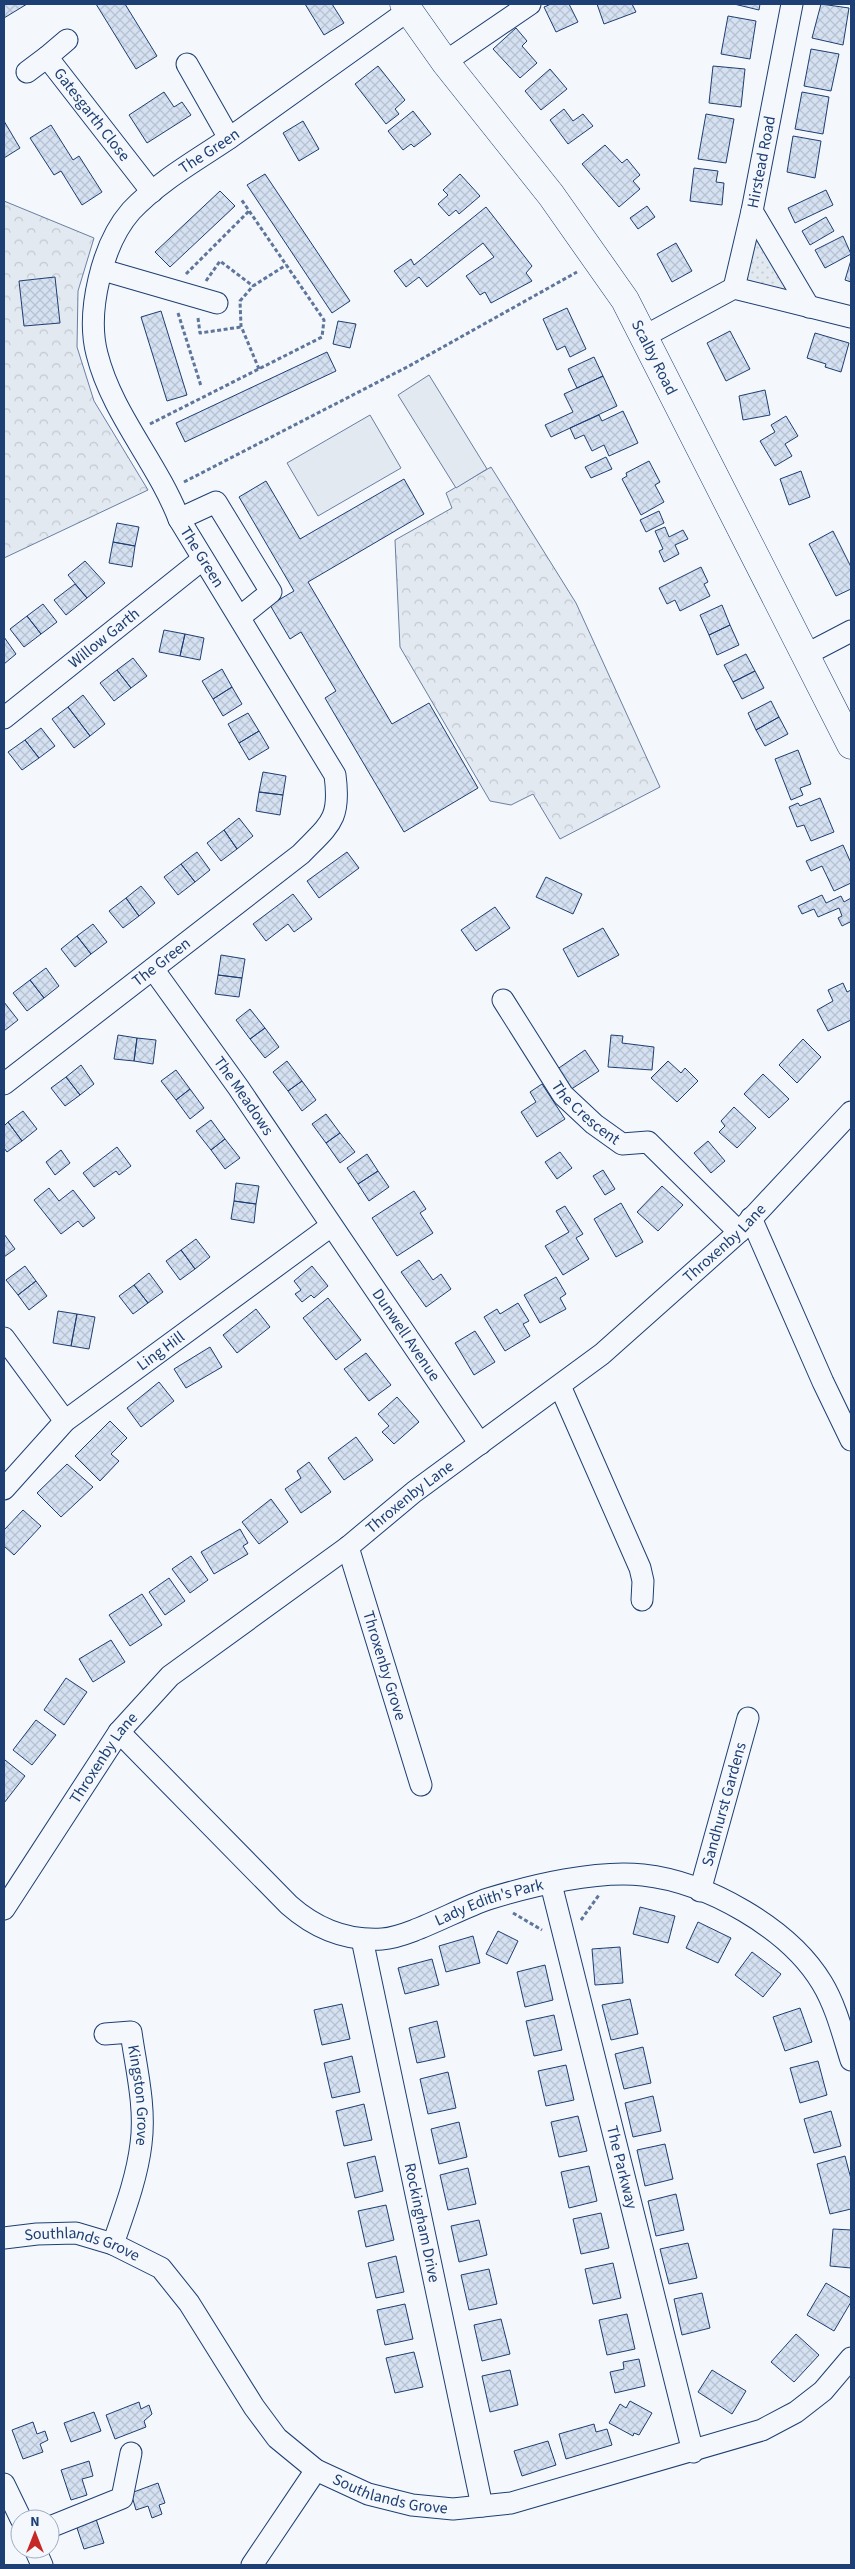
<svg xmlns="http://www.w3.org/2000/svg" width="855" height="2569" viewBox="0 0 855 2569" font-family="'Source Sans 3',sans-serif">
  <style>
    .grass { fill: url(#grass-dots); stroke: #687fa3 }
    .park { fill: url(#park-crowns); stroke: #687fa3 }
    .pitch { fill: #e3e9f0; stroke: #687fa3 }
    .building { fill: url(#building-cross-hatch); stroke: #1d3f73 }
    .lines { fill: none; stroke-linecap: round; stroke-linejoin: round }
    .minor-casing { stroke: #1d3f73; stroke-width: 23 }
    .highway-casing { stroke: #1d3f73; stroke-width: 29 }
    .path { stroke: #5e769c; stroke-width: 3; stroke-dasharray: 4 2.5; stroke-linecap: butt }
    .minor { stroke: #f4f7fb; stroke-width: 21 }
    .highway { stroke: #f4f7fb; stroke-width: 28 }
    .labels { text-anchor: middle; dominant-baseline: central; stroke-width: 4; stroke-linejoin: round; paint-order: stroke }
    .street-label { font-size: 16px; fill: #1d3f73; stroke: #f4f7fb }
  </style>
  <defs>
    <pattern id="grass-dots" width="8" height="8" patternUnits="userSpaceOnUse" patternTransform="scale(1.25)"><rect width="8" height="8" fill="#e3e9f0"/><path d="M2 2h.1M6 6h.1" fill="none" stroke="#c2c9d1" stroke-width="1.8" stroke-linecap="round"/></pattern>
    <pattern id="park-crowns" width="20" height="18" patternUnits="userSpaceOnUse" patternTransform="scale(1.25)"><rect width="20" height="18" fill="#e3e9f0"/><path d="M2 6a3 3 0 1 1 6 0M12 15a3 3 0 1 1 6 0" fill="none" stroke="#c2c9d1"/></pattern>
    <pattern id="building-cross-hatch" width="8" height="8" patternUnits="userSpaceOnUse" patternTransform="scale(1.25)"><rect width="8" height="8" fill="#d5e0f0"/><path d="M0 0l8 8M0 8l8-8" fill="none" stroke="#b6c1d1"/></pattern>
  </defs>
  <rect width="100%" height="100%" fill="#f4f7fb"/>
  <path class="grass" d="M759,238L790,286L786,292L746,281L754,242Z"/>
  <path class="park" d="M4,201L94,238L78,291L77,347L94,401L148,490L4,558Z
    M491,467L576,603L660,787L560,839L533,794L511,805L490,801L400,647L395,540L452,508L446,493Z"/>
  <path class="pitch" d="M429,375L487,469L456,488L398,395Z
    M370,415L401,468L318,516L287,463Z"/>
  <path class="building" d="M4,4H27L4,18Z
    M96,4H125L157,56L136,69Z
    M305,4H332L344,23L324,35Z
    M551,4H569L578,22L556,32L544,7Z
    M597,4H632L636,12L604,24Z
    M734,4H760L759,10Z
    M821,4L849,8L843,45L812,38Z
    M728,16L756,21L750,59L721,54Z
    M516,28L527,41L522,46L537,63L520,78L493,49Z
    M811,49L839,54L831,91L804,86Z
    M378,66L405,100L395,109L399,114L386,124L355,84Z
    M713,66L745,69L741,107L709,103Z
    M550,69L567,89L541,110L525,91Z
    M164,92L174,107L182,102L191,115L147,143L129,115Z
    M802,92L829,97L823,134L795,129Z
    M564,109L573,121L583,114L593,126L568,144L550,120Z
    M413,111L431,134L414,147L411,144L403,150L388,131Z
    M706,114L734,119L726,163L698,159Z
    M4,121L20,148L4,158Z
    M303,121L319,149L299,161L283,133Z
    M51,125L73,160L79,156L102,192L82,205L61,171L54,175L30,138Z
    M793,136L821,141L815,178L787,172Z
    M605,145L622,163L627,159L640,175L633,181L640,189L619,207L582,164Z
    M694,168L718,171L716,182L724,183L722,205L690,201Z
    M265,174L350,301L332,313L247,185Z
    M460,174L480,196L459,214L456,210L449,216L438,204L448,195L443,190Z
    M826,190L833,205L795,223L788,208Z
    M220,191L235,206L170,267L155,252Z
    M647,206L655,217L638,229L630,218Z
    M486,207L532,266L526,273L532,281L491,303L485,292L480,295L466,276L494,257L483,243L427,287L419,277L406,287L394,271L411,259L414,265Z
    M826,217L834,231L810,245L802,231Z
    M843,236L851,254L825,268L815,250Z
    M676,243L692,271L672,282L657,254Z
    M851,260V282L845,280Z
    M55,277L60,323L24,326L19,281Z
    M567,308L586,349L570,357L565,346L557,350L543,319Z
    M161,311L187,395L167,401L141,317Z
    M338,321L356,324L350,348L333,344Z
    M730,331L750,369L726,381L707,343Z
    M815,333L849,343L841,372L825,367L826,364L807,358Z
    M327,352L336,371L185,442L176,423Z
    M594,357L603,376L577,388L568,369Z
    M603,376L617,406L551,437L545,425L573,412L564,394Z
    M765,390L770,415L743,420L739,396Z
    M623,411L638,443L609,456L604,445L592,451L584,435L575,439L570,428L599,415L602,421Z
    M786,416L798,436L785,444L792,456L775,466L760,441L775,432L771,425Z
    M606,457L612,469L591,478L585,467Z
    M649,461L660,482L655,485L664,502L641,515L622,479L627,476L626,473Z
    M801,471L810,497L789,505L780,479Z
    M404,479L424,514L308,582L392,724L429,703L478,788L404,832L325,698L336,691L301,632L290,639L270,605L294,591L239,497L266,481L300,539Z
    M659,511L664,523L646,532L640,520Z
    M117,523L139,527L135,546L113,542Z
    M665,527L669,537L683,530L688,539L675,545L679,554L664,562L659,551L663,549L655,531Z
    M833,531L851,567V589L836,596L809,544Z
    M113,542L135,546L132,567L109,563Z
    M85,561L105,583L87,598L68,575Z
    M701,567L708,582L704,584L710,596L680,611L675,600L667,604L659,588Z
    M75,584L87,598L66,615L54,600Z
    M43,604L57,622L41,634L27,616Z
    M722,605L730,625L709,635L700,615Z
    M27,616L41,634L24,647L10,629Z
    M730,625L739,645L717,655L709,635Z
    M164,630L185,634L180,656L159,652Z
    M185,634L204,638L200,660L180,656Z
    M4,637L16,654L4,664Z
    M746,654L755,671L733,682L724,665Z
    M133,658L147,676L131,688L117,670Z
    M222,669L232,687L213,699L202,681Z
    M117,670L131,688L114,701L100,683Z
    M755,671L764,688L742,699L733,682Z
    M232,687L242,704L223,716L213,699Z
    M83,695L105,724L90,736L68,707Z
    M771,701L779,717L756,730L748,713Z
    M68,707L90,736L74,748L52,719Z
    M248,713L259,731L239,743L228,724Z
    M779,717L788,734L765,746L756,730Z
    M41,728L55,746L39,758L25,740Z
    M259,731L269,748L249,760L239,743Z
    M25,740L39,758L22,770L8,752Z
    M798,750L811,784L800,788L803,795L791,800L775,759Z
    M263,772L286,776L283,795L259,792Z
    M259,792L283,795L280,815L256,811Z
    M820,798L834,832L811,841L804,825L797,827L789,807L798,803L800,806Z
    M239,818L253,836L237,849L224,830Z
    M224,830L237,849L221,861L207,843Z
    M843,845L851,863V883L834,891L822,866L811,871L806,861Z
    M197,852L210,870L195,882L181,864Z
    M347,852L359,868L319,898L307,881Z
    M181,864L195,882L178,895L164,877Z
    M546,877L582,894L573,914L536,897Z
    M141,886L155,903L139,916L126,898Z
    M293,894L312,919L294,932L288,924L266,941L253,924Z
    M822,895L826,903L841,896L844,902L851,898V924L850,922L842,926L838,918L842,916L839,908L818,917L814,909L802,914L798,906Z
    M126,898L139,916L123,928L109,911Z
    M495,907L510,928L476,951L461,930Z
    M93,924L107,942L91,954L77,936Z
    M603,928L619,955L578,977L563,949Z
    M77,936L91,954L75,967L61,949Z
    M221,955L245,959L242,978L218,975Z
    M46,968L59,986L44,998L30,980Z
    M218,975L242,978L239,997L215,994Z
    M30,980L44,998L27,1011L13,993Z
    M843,983L847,992L851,990V1020L828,1031L817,1010L833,1001L828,990Z
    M4,1002L18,1020L4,1031Z
    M250,1009L265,1028L250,1039L236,1020Z
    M265,1028L279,1047L265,1058L250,1039Z
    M118,1035L137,1038L134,1061L114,1059Z
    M611,1035L623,1036L622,1043L654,1047L652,1070L608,1067Z
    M137,1038L156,1040L153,1064L134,1061Z
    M803,1039L821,1057L797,1083L779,1065Z
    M585,1050L599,1071L570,1090L556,1070Z
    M287,1061L302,1081L288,1091L273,1072Z
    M668,1061L681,1073L685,1068L698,1081L677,1102L651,1078Z
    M81,1065L94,1084L80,1095L66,1077Z
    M176,1070L190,1089L176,1100L161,1081Z
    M763,1074L789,1099L769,1118L744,1094Z
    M66,1077L80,1095L65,1106L51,1088Z
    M302,1081L316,1100L302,1111L288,1091Z
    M542,1084L565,1119L537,1137L521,1112L536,1102L530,1092Z
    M190,1089L204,1108L190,1119L176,1100Z
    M734,1107L756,1128L737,1148L719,1132L725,1126L721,1121Z
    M23,1111L37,1129L22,1141L8,1122Z
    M326,1114L340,1133L326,1143L312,1124Z
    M211,1120L225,1139L211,1150L196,1131Z
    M8,1122L22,1141L7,1152L4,1148V1126Z
    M340,1133L355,1152L340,1163L326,1143Z
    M225,1139L240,1158L225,1169L211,1150Z
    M708,1141L725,1161L711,1173L694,1153Z
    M117,1147L131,1166L119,1175L116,1171L94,1187L83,1173Z
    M61,1150L70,1163L55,1175L46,1162Z
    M560,1152L572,1168L557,1179L545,1162Z
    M367,1154L378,1171L358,1184L347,1168Z
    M603,1170L615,1189L605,1195L593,1176Z
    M378,1171L389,1187L369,1201L358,1184Z
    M236,1183L259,1186L256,1204L234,1201Z
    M662,1186L683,1205L658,1231L637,1212Z
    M49,1188L59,1201L73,1190L95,1218L83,1227L78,1221L61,1234L34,1200Z
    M414,1191L426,1209L420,1213L433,1233L397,1256L372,1218Z
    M234,1201L256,1204L254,1223L231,1219Z
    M621,1203L643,1242L616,1257L594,1219Z
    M565,1206L583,1234L576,1238L589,1259L563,1275L545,1246L569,1232L556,1211Z
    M4,1234L15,1249L4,1257Z
    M196,1239L210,1257L195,1269L181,1250Z
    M181,1250L195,1269L180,1280L166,1261Z
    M419,1260L433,1280L441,1274L451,1289L426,1307L401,1272Z
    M25,1266L36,1281L18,1295L6,1280Z
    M312,1266L328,1286L314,1298L311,1295L302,1302L295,1294L301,1290L294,1281Z
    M149,1273L163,1292L148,1303L134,1285Z
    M556,1277L566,1294L560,1298L566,1309L540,1323L524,1295Z
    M36,1281L47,1296L29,1310L18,1295Z
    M134,1285L148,1303L133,1314L119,1296Z
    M328,1298L361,1340L336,1360L303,1318Z
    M518,1303L529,1321L523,1324L530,1336L505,1351L484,1317L497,1309L500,1314Z
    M256,1309L270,1327L237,1353L223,1335Z
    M58,1311L77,1314L71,1346L53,1343Z
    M77,1314L95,1317L89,1349L71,1346Z
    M475,1331L495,1362L474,1375L455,1343Z
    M210,1347L222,1367L186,1388L174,1369Z
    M366,1353L391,1385L369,1401L344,1369Z
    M159,1382L174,1401L141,1427L127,1408Z
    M397,1397L419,1422L394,1444L382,1432L389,1426L378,1414Z
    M110,1421L127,1438L111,1454L119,1461L100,1481L75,1456Z
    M356,1437L373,1460L344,1480L328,1458Z
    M309,1462L331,1492L301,1513L285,1489L301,1478L297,1471Z
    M67,1464L93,1487L61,1517L37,1493Z
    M271,1499L288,1522L259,1544L242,1522Z
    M23,1510L41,1526L14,1555L4,1546V1530Z
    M240,1529L248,1543L243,1546L248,1554L214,1574L201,1552Z
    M191,1556L208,1580L190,1593L172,1569Z
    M169,1578L185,1601L165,1615L149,1592Z
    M142,1594L162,1625L130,1646L109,1615Z
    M111,1640L125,1662L93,1682L79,1659Z
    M66,1678L87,1692L64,1725L44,1710Z
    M36,1720L56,1735L32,1765L13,1750Z
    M5,1760L25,1776L4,1803V1762Z
    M640,1907L675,1916L668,1943L633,1934Z
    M698,1922L731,1938L718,1963L686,1948Z
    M498,1931L518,1941L507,1964L486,1954Z
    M473,1936L480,1963L446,1972L439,1946Z
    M620,1947L623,1983L595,1985L592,1949Z
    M752,1952L781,1974L763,1997L735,1975Z
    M432,1959L439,1985L405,1994L398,1968Z
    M545,1965L553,2000L525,2007L517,1972Z
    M630,1999L638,2034L611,2040L602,2005Z
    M342,2004L350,2039L322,2045L314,2010Z
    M800,2008L812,2042L785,2051L773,2017Z
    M554,2015L562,2050L534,2056L526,2021Z
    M437,2021L445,2057L417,2063L409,2028Z
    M643,2047L651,2083L624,2089L615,2054Z
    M352,2056L360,2092L332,2098L324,2063Z
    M818,2061L827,2095L800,2103L790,2068Z
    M566,2065L574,2100L546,2106L538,2071Z
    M448,2072L456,2108L428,2114L420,2079Z
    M653,2096L661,2131L633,2137L625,2103Z
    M364,2104L372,2140L344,2146L336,2111Z
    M831,2111L841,2146L814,2153L804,2119Z
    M578,2116L587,2151L559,2157L551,2122Z
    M459,2122L467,2157L439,2164L431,2129Z
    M665,2144L673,2179L645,2186L637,2150Z
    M375,2156L383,2191L355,2198L347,2163Z
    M845,2156L851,2179V2209L830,2214L817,2164Z
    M589,2166L597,2201L569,2208L561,2172Z
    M468,2168L476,2204L448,2210L440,2175Z
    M676,2194L684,2230L656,2236L648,2201Z
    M386,2205L394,2240L366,2247L358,2211Z
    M601,2213L609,2248L581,2254L573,2219Z
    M479,2220L487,2255L459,2262L451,2226Z
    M833,2229L851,2230V2268L830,2266Z
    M688,2243L697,2278L669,2284L660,2249Z
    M396,2256L404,2292L376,2298L368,2263Z
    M613,2263L621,2298L593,2304L585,2269Z
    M489,2269L497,2304L469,2310L461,2275Z
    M826,2283L851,2298V2302L834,2331L807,2315Z
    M702,2293L710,2328L682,2335L674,2299Z
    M405,2304L413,2339L385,2345L377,2310Z
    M627,2314L635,2349L607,2355L599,2320Z
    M501,2319L510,2354L482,2361L474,2325Z
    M796,2334L819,2355L794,2382L771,2362Z
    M414,2352L423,2387L395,2393L386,2358Z
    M639,2359L645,2386L615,2393L610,2372L624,2369L623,2362Z
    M510,2370L518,2405L490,2412L482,2376Z
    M712,2370L746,2391L732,2414L698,2392Z
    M630,2401L652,2413L639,2435L634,2433L633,2436L609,2423L620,2404L626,2408Z
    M139,2402L141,2409L149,2405L152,2414L144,2421L146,2427L115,2439L106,2415Z
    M94,2412L101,2431L71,2442L64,2423Z
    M33,2422L37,2434L45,2431L48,2440L40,2444L43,2452L23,2459L12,2430Z
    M594,2424L596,2432L607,2429L612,2445L566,2459L559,2434Z
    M548,2441L556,2465L522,2476L514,2451Z
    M89,2461L93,2476L82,2479L87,2495L71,2500L61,2470Z
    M158,2483L165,2503L159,2505L162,2514L152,2518L148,2506L136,2510L131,2493Z
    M96,2519L104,2543L84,2549L76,2525Z"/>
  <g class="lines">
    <g class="minor-casing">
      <g id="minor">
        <path d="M47,57L67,40"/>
        <path d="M445,62L530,4"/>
        <path d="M187,64L229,138"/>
        <path id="s1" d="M27,72L47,57L152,192"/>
        <path d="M752,211L809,307"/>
        <path d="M103,270L217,303"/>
        <path id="s2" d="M734,288L752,211L792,4"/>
        <path d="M645,336L734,288L851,317"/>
        <path d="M179,519L216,502L271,592L240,617"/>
        <path d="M807,654L851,631"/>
        <path id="s3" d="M4,718L203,559"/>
        <path id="s4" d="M153,969L238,1087L480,1444"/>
        <path id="s5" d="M503,1000L563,1095L594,1124L622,1144L648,1142L739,1232"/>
        <path id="s6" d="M4,1084L301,854C330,824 341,820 335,775L179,519C157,462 112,414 97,354C86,312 102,244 131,211C159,181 197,160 231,137C290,95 350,52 409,10"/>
        <path d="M751,1218L823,1382L851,1440"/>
        <path d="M4,1338L65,1421"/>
        <path d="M560,1386L640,1568L643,1581L642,1600"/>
        <path id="s7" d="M4,1489L65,1421L331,1226"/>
        <path id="s8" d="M348,1547L421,1785"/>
        <path id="s9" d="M119,1732L289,1905C315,1928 347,1941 382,1939C410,1937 458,1909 488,1899C533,1885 597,1870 643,1875C707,1882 789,1928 822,1983C836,2006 843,2035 851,2060"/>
        <path id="s10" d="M551,1884L693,2452"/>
        <path id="s11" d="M700,1891L748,1718"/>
        <path id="s12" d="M4,1909L119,1732L170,1676L348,1547L414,1492L602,1354L739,1232L851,1112"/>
        <path id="s13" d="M362,1939L482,2506"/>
        <path id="s14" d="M105,2034L131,2032C136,2068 146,2107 141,2144C137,2178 124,2212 113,2244"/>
        <path id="s15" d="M4,2238L37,2234L76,2233L113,2244L161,2268L189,2303L254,2407L277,2438L316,2470L368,2494L412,2505L453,2509L511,2503L762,2430L796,2412L823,2391L851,2358"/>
        <path d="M4,2484L21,2519"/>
        <path d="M50,2527L122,2498L131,2453"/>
        <path d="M35,2549L42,2565"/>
        <path d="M252,2565L316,2470"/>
      </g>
    </g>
    <g class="highway-casing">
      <g id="highway">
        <path id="s16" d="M404,4L445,62L551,195L625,300L851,745"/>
      </g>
    </g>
    <path class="path" d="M186,274L249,211
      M206,281L220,261L253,286
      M178,313L201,386
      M198,318L200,333L241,327
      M259,369L241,326L240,301L253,286L286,265
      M150,424L322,337L324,320L241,199
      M184,482L409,366L577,272
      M513,1913L542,1930
      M581,1920L599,1895"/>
    <use href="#minor" class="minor"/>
    <use href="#highway" class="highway"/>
  </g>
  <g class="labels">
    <g class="street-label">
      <text stroke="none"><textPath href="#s1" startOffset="98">Gatesgarth Close</textPath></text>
      <text stroke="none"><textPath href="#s6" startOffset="1202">The Green</textPath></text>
      <text stroke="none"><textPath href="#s2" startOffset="129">Hirstead Road</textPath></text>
      <text stroke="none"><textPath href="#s16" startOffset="434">Scalby Road</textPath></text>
      <text transform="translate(202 557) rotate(58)">The Green</text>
      <text stroke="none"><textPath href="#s3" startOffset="128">Willow Garth</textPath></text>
      <text stroke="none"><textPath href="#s6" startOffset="199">The Green</textPath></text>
      <text stroke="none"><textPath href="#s4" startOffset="156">The Meadows</textPath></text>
      <text stroke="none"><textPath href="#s5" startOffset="141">The Crescent</textPath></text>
      <text stroke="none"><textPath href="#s12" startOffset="991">Throxenby Lane</textPath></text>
      <text stroke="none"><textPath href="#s4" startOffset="445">Dunwell Avenue</textPath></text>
      <text stroke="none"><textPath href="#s7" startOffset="210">Ling Hill</textPath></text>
      <text stroke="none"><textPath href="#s12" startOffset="586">Throxenby Lane</textPath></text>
      <text stroke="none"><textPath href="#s8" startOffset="124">Throxenby Grove</textPath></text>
      <text stroke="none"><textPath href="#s12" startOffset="181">Throxenby Lane</textPath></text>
      <text stroke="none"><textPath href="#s11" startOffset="90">Sandhurst Gardens</textPath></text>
      <text stroke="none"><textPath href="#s9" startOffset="458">Lady Edith's Park</textPath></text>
      <text stroke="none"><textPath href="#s14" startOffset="90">Kingston Grove</textPath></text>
      <text stroke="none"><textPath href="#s10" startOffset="292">The Parkway</textPath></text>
      <text stroke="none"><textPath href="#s13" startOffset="290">Rockingham Drive</textPath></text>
      <text stroke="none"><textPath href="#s15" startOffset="80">Southlands Grove</textPath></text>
      <text stroke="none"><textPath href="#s15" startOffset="500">Southlands Grove</textPath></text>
    </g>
  </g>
  <rect width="855" height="2569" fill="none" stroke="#1d3f73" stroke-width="10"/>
  <g transform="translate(35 2534)"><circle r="24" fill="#f4f7fb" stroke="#9eadc5"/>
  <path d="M0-4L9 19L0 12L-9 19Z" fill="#c62828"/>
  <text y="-8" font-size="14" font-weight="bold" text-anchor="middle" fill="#1d3f73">N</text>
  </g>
</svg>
